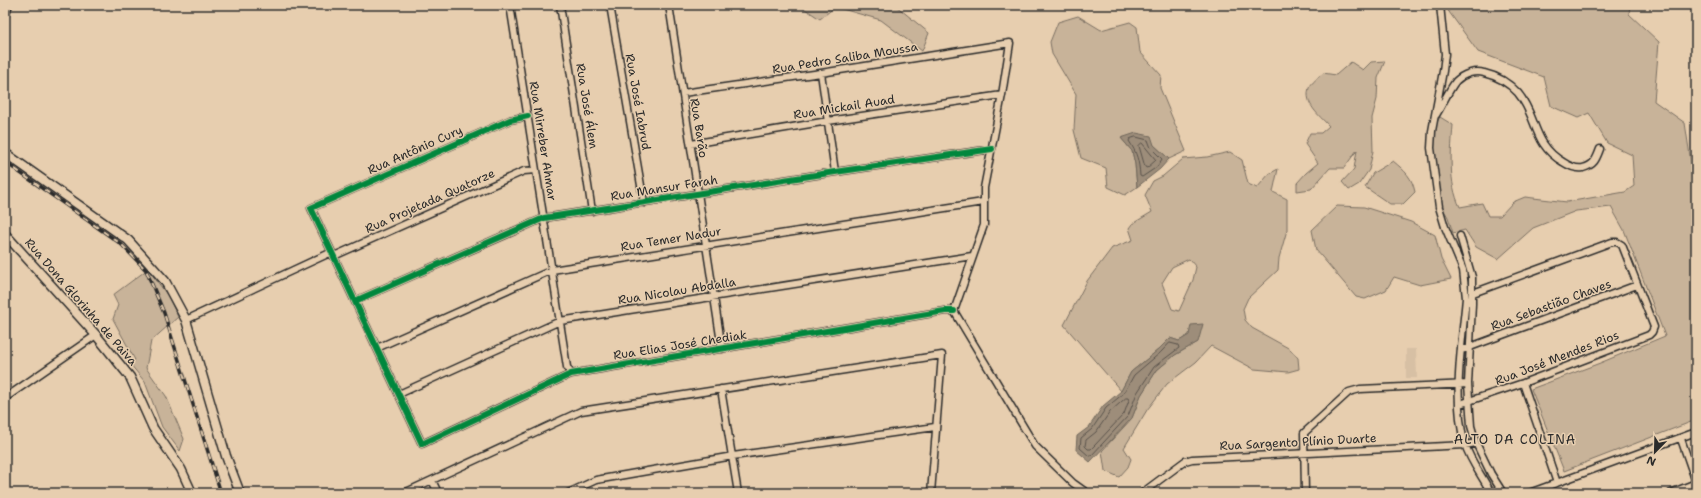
<svg xmlns="http://www.w3.org/2000/svg" width="1701" height="498" viewBox="0 0 1701 498" font-family="'Shantell Sans',sans-serif">
  <style>
    .built { fill: #d7c0a4 }
    .green { fill: #c8b399; stroke: #7a6f62; fill-rule: evenodd }
    .water { fill: #9d8d7a; stroke: #6f665a }
    .lines { fill: none; stroke-linecap: round; stroke-linejoin: round }
    .shore { stroke: #59524b; stroke-width: 1 }
    .minor-casing { stroke: #2b2b2b; stroke-width: 9 }
    .tertiary-casing { stroke: #2b2b2b; stroke-width: 11 }
    .minor { stroke: #e7ceaf; stroke-width: 6 }
    .tertiary { stroke: #e7ceaf; stroke-width: 8 }
    .rail-casing { stroke: #2b2b2b; stroke-width: 3.5 }
    .rail { stroke: #e7ceaf; stroke-width: 2; stroke-dasharray: 6; stroke-linecap: butt }
    .cycleway-casing { stroke: #e7ceaf; stroke-width: 8 }
    .cycleway { stroke: #00873e; stroke-width: 6 }
    .labels { text-anchor: middle; dominant-baseline: central; stroke-width: 3; stroke-linejoin: round; paint-order: stroke }
    .street-label { font-size: 12px; fill: #2b2b2b; stroke: #e7ceaf }
    .neighbourhood-label { font-size: 13px; letter-spacing: 1px; fill: #2b2b2b; stroke: #e7ceaf }
  </style>
  <rect width="100%" height="100%" fill="#e7ceaf"/>
  <filter id="ink" filterUnits="userSpaceOnUse"><feTurbulence type="fractalNoise" baseFrequency=".025" numOctaves="2"/><feDisplacementMap in="SourceGraphic" scale="8" xChannelSelector="R" yChannelSelector="G"/><feConvolveMatrix kernelMatrix="1 2 1 2 8 2 1 2 1" color-interpolation-filters="sRGB"/></filter>
  <g filter="url(#ink)">
    <path class="built" d="M1406,349H1416L1417,378H1406Z"/>
    <path class="green" d="M799,5H895L929,33L922,51L881,20L835,7L820,19Z
      M1444,5H1630L1629,14L1659,42L1654,101L1685,123L1693,176L1696,178V420L1564,471L1531,389L1600,363L1665,336L1624,230L1611,207L1576,211L1533,228L1498,259L1476,247L1465,230L1453,233L1448,217L1440,204L1434,153L1433,129L1440,117L1453,125C1451,152 1448,182 1460,207L1482,203L1488,216H1500L1513,202L1525,197L1567,202L1625,192L1634,186L1632,155L1607,143L1589,113L1578,118L1551,106L1544,77L1478,52Z
      M1078,16L1101,30L1130,22L1137,27L1140,52L1161,75L1160,88L1186,151L1169,159L1154,145L1121,138L1132,151L1135,164L1137,187L1125,195L1108,187L1106,168L1081,158L1074,130L1076,94L1052,54L1050,42L1058,22Z
      M1385,61L1378,78L1377,99L1372,118L1373,151L1369,170L1359,184L1349,190L1342,182L1354,169L1357,150L1344,168H1330L1311,189L1297,191V183L1306,173L1318,163L1305,144L1310,133H1321L1329,126C1319,115 1304,104 1309,88C1311,83 1319,77 1323,73L1336,75L1351,62L1363,70L1371,62Z
      M1230,152L1242,160L1248,184L1257,188L1269,174L1278,169L1273,192L1287,199V230L1279,258L1278,270L1248,298L1243,309L1245,320L1252,328L1290,349L1298,358L1299,369L1288,372L1254,369L1211,346L1196,362L1167,384L1147,410L1124,448L1131,459L1128,467L1119,477L1105,471L1102,451L1132,418L1141,395L1157,370L1175,355L1198,342L1189,335L1179,341L1170,338L1158,350L1131,372L1121,391L1064,325L1087,281L1112,248L1133,240L1129,228L1132,224L1152,212L1145,195L1153,181L1163,176L1183,159L1207,157ZM1189,259L1196,267L1193,280L1179,311L1172,309L1162,283L1172,267Z
      M1393,161C1405,171 1412,177 1415,192L1403,204H1390L1365,187L1373,173Z
      M1337,206L1364,207L1411,222L1435,235L1441,259L1451,279L1420,285L1394,277L1386,290L1365,299L1356,297L1316,250L1312,230Z
      M148,269L168,296L178,317L151,341L146,368L166,396L184,439L180,451L162,427L145,382L130,364L135,360L113,319L118,305L113,295Z"/>
    <path class="water" d="M1136,133L1151,136L1154,145L1169,159L1160,169L1137,187L1135,164L1132,151L1121,138Z
      M1203,324L1198,342L1175,355L1157,370L1141,395L1132,418L1090,462L1076,450L1077,436L1089,427L1103,406L1121,391L1131,372L1158,350L1170,338L1179,341L1189,335L1191,325Z"/>
    <g class="lines">
      <path class="shore" d="M1136,137L1148,140L1151,148L1162,159L1157,167L1142,177L1140,176C1139,161 1137,153 1129,141L1130,139Z
        M1142,143L1156,160L1147,168L1145,167L1139,146Z
        M1170,343L1178,345L1179,348L1154,367L1137,393L1128,416L1091,456H1089L1080,448L1081,438L1092,429L1106,408L1124,393L1134,375L1160,353Z
        M1126,398H1128L1129,400L1124,414L1095,445L1091,449H1088L1085,446L1086,440L1096,432L1110,412Z"/>
      <g class="minor-casing">
        <path id="minor" d="M510,5L567,367L571,374
          M560,5L592,211
          M610,5L644,203
          M669,5L722,349
          M1440,5L1445,54L1443,71L1432,131L1431,148L1439,207L1445,227L1463,270L1466,298C1462,342 1452,402 1465,444C1470,461 1483,477 1491,493
          M5,15L9,5
          M821,73L835,172
          M683,93L821,73L1010,43L1002,95L984,188V225L954,311
          M1436,115C1443,104 1448,91 1456,81C1463,74 1475,70 1484,73C1497,76 1509,83 1518,93C1538,117 1532,144 1563,162C1569,166 1577,169 1583,168C1594,165 1596,160 1600,149
          M528,116L510,120L311,208L422,444L571,374L945,311H954
          M691,144L828,121L1002,95
          M1460,236L1472,277V304
          M334,256L524,171L536,170
          M1466,298L1472,304L1468,384L1471,426L1476,443L1491,474L1503,493
          M355,301L544,218L835,172L992,149
          M954,311L1035,446L1073,483L1087,493
          M186,320L332,252
          M377,348L552,270L983,202
          M1462,350L1637,285
          M1523,383L1557,483
          M721,389L738,493
          M399,394L560,321L972,256
          M5,398L96,335
          M1460,404L1523,383L1649,335L1652,332L1654,327L1622,245L1617,242H1612L1473,293
          M1681,439L1696,482
          M432,480L438,493
          M404,493L581,411L942,355L931,493
          M568,493L596,480L733,456L935,427
          M1142,493L1185,461L1192,459L1465,445L1476,443
          M1305,493L1304,433L1349,392L1360,389L1468,384
          M1529,493L1696,432
          M1671,493L1696,483"/>
      </g>
      <g class="tertiary-casing">
        <path id="tertiary" d="M5,153L128,240L165,281L186,320L226,456L240,493
          M5,234L96,335L130,377L153,428L181,469L192,493"/>
      </g>
      <use href="#minor" class="minor"/>
      <use href="#tertiary" class="tertiary"/>
      <g class="rail-casing">
        <path id="rail" d="M5,162L121,244L146,270L164,313L221,493"/>
      </g>
      <use href="#rail" class="rail"/>
      <g class="cycleway-casing">
        <path id="cycleway" d="M528,116L510,120L311,208L422,444L571,374L945,311H954
          M355,301L544,218L835,172L992,149"/>
      </g>
      <use href="#cycleway" class="cycleway"/>
    </g>
  </g>
  <g class="labels">
    <g class="street-label">
      <text transform="translate(845 58) rotate(-9)">Rua Pedro Saliba Moussa</text>
      <text transform="translate(638 102) rotate(80)">Rua José Iabrud</text>
      <text transform="translate(587 106) rotate(81)">Rua José Álem</text>
      <text transform="translate(844 107) rotate(-9)">Rua Mickail Auad</text>
      <text transform="translate(699 128) rotate(81)">Rua Barão</text>
      <text transform="translate(543 141) rotate(81)">Rua Mirreber Ahmar</text>
      <text transform="translate(415 150) rotate(-24)">Rua Antônio Cury</text>
      <text transform="translate(664 188) rotate(-9)">Rua Mansur Farah</text>
      <text transform="translate(430 201) rotate(-24)">Rua Projetada Quatorze</text>
      <text transform="translate(671 239) rotate(-9)">Rua Temer Nadur</text>
      <text transform="translate(677 291) rotate(-9)">Rua Nicolau Abdalla</text>
      <text transform="translate(81 302) rotate(49)">Rua Dona Glorinha de Paiva</text>
      <text transform="translate(1551 305) rotate(-20)">Rua Sebastião Chaves</text>
      <text transform="translate(680 345) rotate(-9)">Rua Elias José Chediak</text>
      <text transform="translate(1557 358) rotate(-21)">Rua José Mendes Rios</text>
      <text transform="translate(1298 442) rotate(-3)">Rua Sargento Plínio Duarte</text>
    </g>
    <g class="neighbourhood-label">
      <text x="1515" y="439">ALTO DA COLINA</text>
    </g>
  </g>
  <rect width="1701" height="498" fill="none" stroke="#e7ceaf" stroke-width="20"/>
  <rect x="10" y="10" width="1681" height="478" fill="none" stroke="#2b2b2b" stroke-width="1.5" filter="url(#ink)"/>
  <g transform="translate(1655 452) rotate(203)" stroke="#e7ceaf" stroke-width="3" paint-order="stroke">
  <path d="M0-3L7 15L0 10L-7 15Z" fill="#2b2b2b"/>
  <text y="-6" font-size="11" font-weight="bold" text-anchor="middle" fill="#2b2b2b">N</text>
  </g>
</svg>
